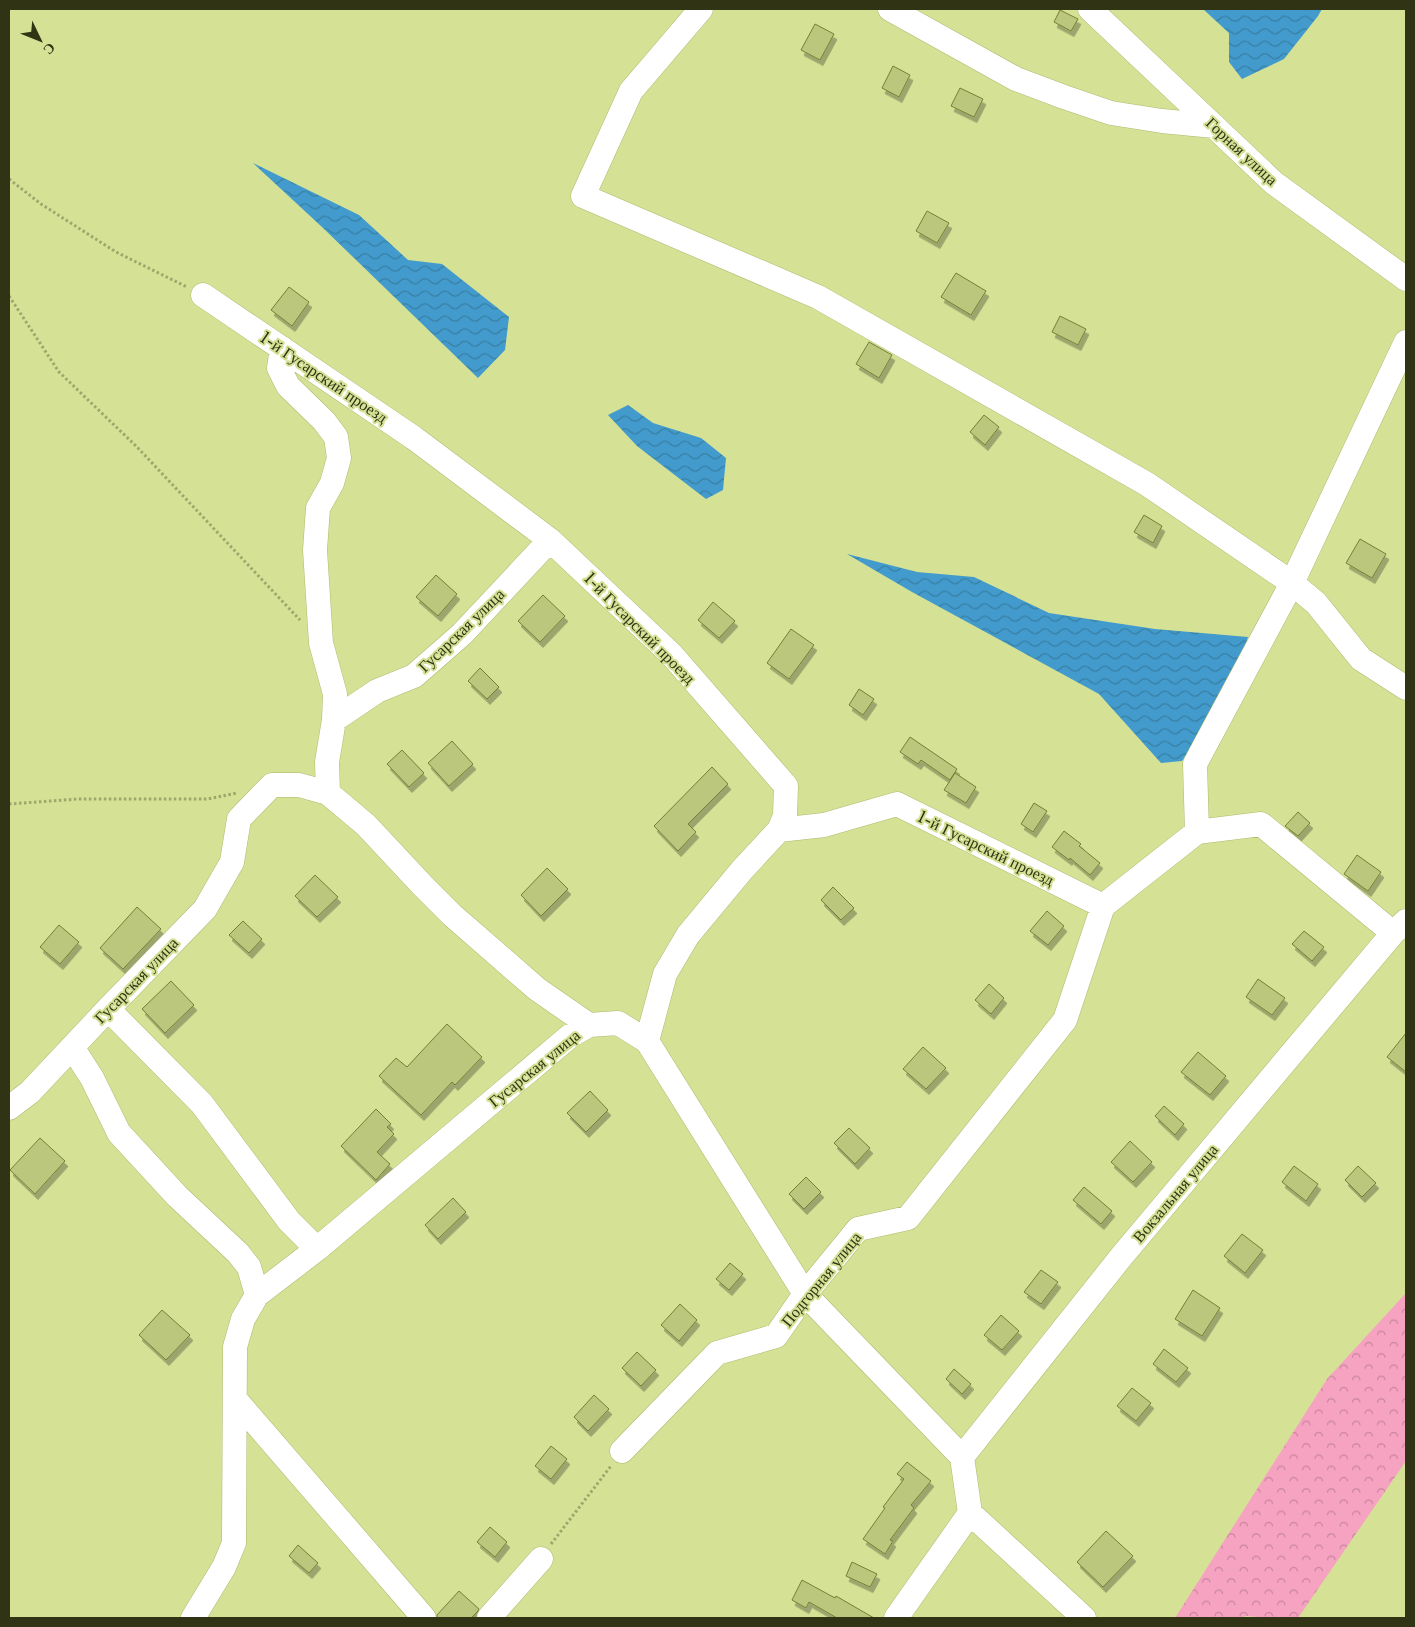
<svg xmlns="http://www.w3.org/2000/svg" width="1415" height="1627" viewBox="0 0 1415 1627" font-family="'Libre Baskerville',serif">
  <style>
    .forest { fill: url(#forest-crowns) }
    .water { fill: url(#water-waves) }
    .building { fill: #bbc77c; stroke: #757f35; filter: url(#shadow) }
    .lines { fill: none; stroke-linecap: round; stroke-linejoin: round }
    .minor-casing { stroke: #aeba6f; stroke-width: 25 }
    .path { stroke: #9ea76a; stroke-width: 3; stroke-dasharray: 2.5 2.5; stroke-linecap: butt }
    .minor { stroke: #fff; stroke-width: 24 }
    .labels { text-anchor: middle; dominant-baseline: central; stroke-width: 4; stroke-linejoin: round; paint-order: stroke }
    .street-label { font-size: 16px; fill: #303415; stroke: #d5e195 }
  </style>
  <defs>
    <pattern id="forest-crowns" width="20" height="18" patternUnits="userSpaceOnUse" patternTransform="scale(1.25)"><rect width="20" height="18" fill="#f6a2c1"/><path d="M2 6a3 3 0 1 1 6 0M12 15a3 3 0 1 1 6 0" fill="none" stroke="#c8859c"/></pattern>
    <pattern id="water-waves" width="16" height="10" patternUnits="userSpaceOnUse" patternTransform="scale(1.25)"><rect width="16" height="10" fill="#429bcc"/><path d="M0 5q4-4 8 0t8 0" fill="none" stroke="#387fa4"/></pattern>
    <filter id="shadow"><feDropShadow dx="3" dy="5.5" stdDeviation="0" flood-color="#0004"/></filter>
  </defs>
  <rect width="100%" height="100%" fill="#d5e195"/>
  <path class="forest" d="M1406,1293V1461L1298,1618H1271L1245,1616L1243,1618H1175L1327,1379Z"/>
  <path class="water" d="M1203,9H1322L1318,16L1284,59L1242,79L1229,62V33Z
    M253,163L359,215L408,260L442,264L509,317L505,350L478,378L322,227Z
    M628,405L653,423L701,438L726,458L723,490L706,499L637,446L608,415Z
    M847,554L917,572L974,577L1049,613L1155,629L1248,637L1233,687L1182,761L1161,763L1099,694L912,592Z"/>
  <path class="building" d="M1060,10L1078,19L1071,31L1054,22Z
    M815,24L834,34L820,60L801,50Z
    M893,66L910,75L899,97L882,88Z
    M960,88L983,99L974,117L951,106Z
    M927,211L949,223L937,243L916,231Z
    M956,273L986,291L971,315L941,297Z
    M289,287L309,302L292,326L271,310Z
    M1060,316L1086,329L1078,345L1052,332Z
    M869,342L892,355L879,378L856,364Z
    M984,415L999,427L985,445L970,432Z
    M1144,515L1162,526L1153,543L1134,532Z
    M1360,539L1386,554L1372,578L1346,563Z
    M436,575L457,594L438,616L416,597Z
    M543,595L565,616L540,642L518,621Z
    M713,602L735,621L719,638L698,620Z
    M791,629L814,645L789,679L767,663Z
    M480,668L499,687L487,699L468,681Z
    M859,689L874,699L863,715L849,705Z
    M910,737L957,769L950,780L921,760L918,764L900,752Z
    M452,741L473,764L449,786L428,763Z
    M402,750L424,773L409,787L387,764Z
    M712,767L728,784L688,824L696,832L678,851L654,826Z
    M955,773L976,787L966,803L944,790Z
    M1034,803L1047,811L1033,832L1021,824Z
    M1298,812L1310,823L1298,836L1285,826Z
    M1064,831L1081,844L1079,846L1100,863L1090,875L1070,858L1069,860L1052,847Z
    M1357,855L1381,872L1368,891L1344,874Z
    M547,868L568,889L541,916L521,895Z
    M315,875L338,897L317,917L295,896Z
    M833,887L854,908L841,920L821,900Z
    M137,907L161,929L123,969L100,948Z
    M1047,911L1064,926L1048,945L1030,931Z
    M243,921L262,939L249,953L229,935Z
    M59,925L79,942L60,964L40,947Z
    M1304,931L1324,947L1312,961L1292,944Z
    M1258,979L1285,998L1272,1015L1246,997Z
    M171,981L194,1005L165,1033L142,1009Z
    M989,984L1004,998L991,1014L975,1000Z
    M447,1024L482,1057L455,1085L452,1082L421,1115L379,1076L396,1058L407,1067Z
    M1406,1033V1072L1387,1057Z
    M923,1047L946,1068L926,1089L903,1069Z
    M1198,1052L1226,1076L1210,1095L1181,1072Z
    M590,1091L608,1110L586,1132L567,1113Z
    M1164,1106L1184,1124L1175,1135L1155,1116Z
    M376,1109L391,1124L387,1127L394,1134L377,1152L390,1164L376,1180L341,1146Z
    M849,1128L870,1148L855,1164L834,1143Z
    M40,1138L65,1161L35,1194L10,1170Z
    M1130,1141L1152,1162L1133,1182L1111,1162Z
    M1294,1166L1318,1184L1306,1201L1282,1182Z
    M1358,1166L1376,1183L1362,1197L1345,1180Z
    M806,1177L821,1192L804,1209L789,1194Z
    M1084,1187L1112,1211L1101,1224L1073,1200Z
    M453,1198L466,1212L438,1239L425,1225Z
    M1242,1234L1263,1250L1245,1273L1224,1256Z
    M730,1263L743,1274L729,1290L716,1279Z
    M1041,1270L1058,1282L1041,1304L1024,1292Z
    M1193,1290L1220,1308L1202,1336L1175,1319Z
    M680,1304L697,1320L679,1341L661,1325Z
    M162,1310L190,1335L166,1360L139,1335Z
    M1001,1315L1019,1331L1002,1350L984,1335Z
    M1164,1349L1188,1368L1176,1382L1153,1364Z
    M637,1352L656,1370L641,1386L622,1368Z
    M954,1369L971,1384L962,1394L946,1379Z
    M1132,1388L1151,1403L1136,1421L1117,1406Z
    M594,1395L609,1409L588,1431L574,1417Z
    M551,1446L567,1459L551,1479L535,1466Z
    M907,1462L931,1481L911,1505L914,1508L890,1540L893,1541L885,1554L863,1539L885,1508L883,1507L904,1479L897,1474Z
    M490,1527L507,1542L495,1557L477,1542Z
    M1106,1531L1133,1556L1103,1587L1077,1562Z
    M298,1545L318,1563L309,1573L289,1556Z
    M852,1562L877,1574L870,1587L846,1576Z
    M802,1580L835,1598L836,1596L874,1618H837L809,1602L806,1608L792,1600Z
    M459,1591L479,1609L477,1612L471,1618H437V1615Z"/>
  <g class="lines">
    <g class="minor-casing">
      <path id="minor" d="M701,9L631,91L583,196L818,297L1147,484L1292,583L1316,603L1361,659L1406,688
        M890,9L1016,79L1064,97L1111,113L1162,121L1214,126
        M1090,9L1274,183L1406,279
        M203,295L414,438L550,540L671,654L786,786L785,816L779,830L824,825L897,804L1103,906
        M282,348L279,368L288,386L324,421L336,437L339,458L332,483L318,508L315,550L321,643L335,694L334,720L327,762L328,793L366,825L423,886L452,915L537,989L589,1025
        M334,720L377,691L414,676L462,634L550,540
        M1197,832L1195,764L1292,583L1406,342
        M1103,906L1197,832L1261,824L1393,933
        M108,1009L202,1104L289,1221L317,1249
        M647,1041L665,974L688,935L742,870L779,830
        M72,1047L92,1078L119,1133L177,1196L238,1253L249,1267L257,1295
        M9,1108L30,1092L108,1009L205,909L232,862L239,819L272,785H299L328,793
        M235,1399L424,1618
        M622,1451L717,1353L776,1336L805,1294L858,1229L908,1218L1065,1020L1103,906
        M962,1457L1121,1257L1393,933L1406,921
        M193,1618L224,1567L234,1543L235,1347L243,1319L257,1295L317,1249L570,1036L589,1025L618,1023L647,1041L805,1294L962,1457L970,1513L1084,1618
        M489,1618L541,1559
        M896,1618L970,1513"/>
    </g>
    <path class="path" d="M9,179L41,204L116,252L187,287
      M9,296L59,372L137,447L300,620
      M9,804L78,799H208L237,793
      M551,1544L611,1466"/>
    <use href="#minor" class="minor"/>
  </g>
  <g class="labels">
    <g class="street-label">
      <text transform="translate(1242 151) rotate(43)">Горная улица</text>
      <text transform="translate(324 377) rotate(34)">1-й Гусарский проезд</text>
      <text transform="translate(640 628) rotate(45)">1-й Гусарский проезд</text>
      <text transform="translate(461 630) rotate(-44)">Гусарская улица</text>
      <text transform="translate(986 848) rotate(26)">1-й Гусарский проезд</text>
      <text transform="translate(136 980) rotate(-46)">Гусарская улица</text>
      <text transform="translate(534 1068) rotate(-39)">Гусарская улица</text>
      <text transform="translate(1175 1193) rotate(-50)">Вокзальная улица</text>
      <text transform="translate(821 1279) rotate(-51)">Подгорная улица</text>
    </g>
  </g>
  <rect width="1415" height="1627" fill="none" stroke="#303415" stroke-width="20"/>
  <g transform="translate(40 40) rotate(133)" stroke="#d5e195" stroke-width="4" paint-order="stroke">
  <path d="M0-4L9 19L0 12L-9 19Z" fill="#303415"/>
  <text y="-8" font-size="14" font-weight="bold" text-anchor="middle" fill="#303415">С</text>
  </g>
</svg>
